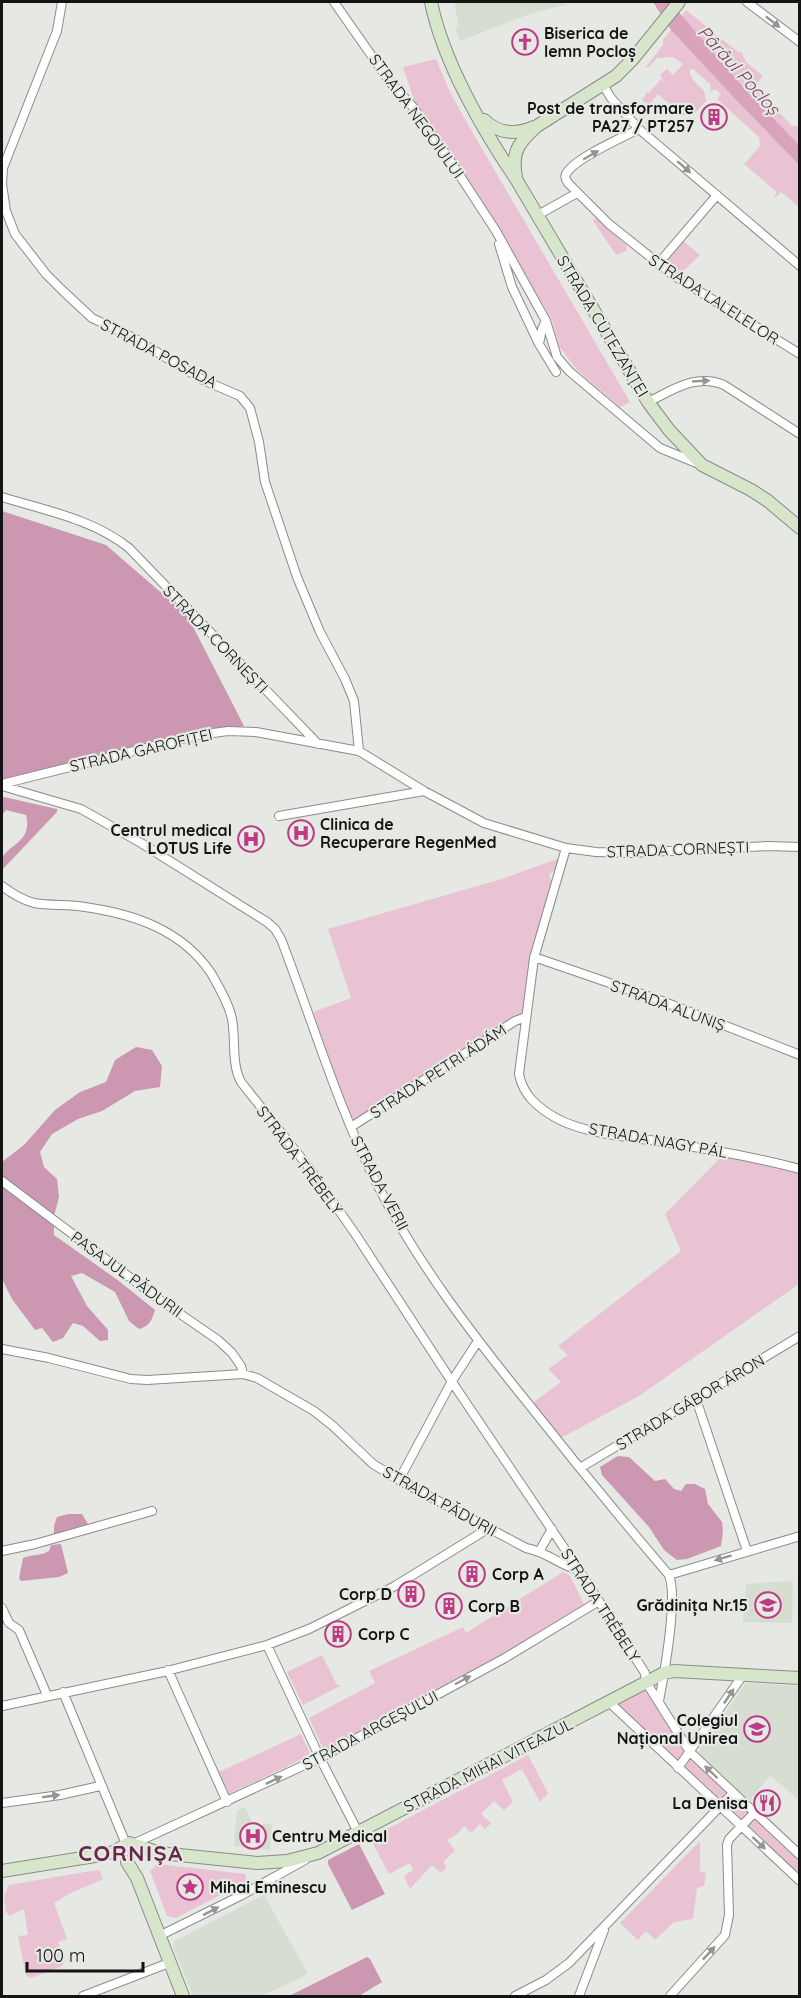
<svg xmlns="http://www.w3.org/2000/svg" width="801" height="1998" viewBox="0 0 801 1998" font-family="Quicksand,sans-serif">
  <style>
    .built { fill: #d6ddd1 }
    .green { fill: #e9c3d4 }
    .forest { fill: #cc97b0 }
    .water { fill: #d9a3bc }
    .lines { fill: none; stroke-linecap: round; stroke-linejoin: round }
    .street-casing { stroke: #898c87; stroke-width: 10 }
    .secondary-casing { stroke: #898c87; stroke-width: 14 }
    .street { stroke: #fff; stroke-width: 8 }
    .secondary { stroke: #d7e5ca; stroke-width: 12 }
    .oneway { fill: #959595 }
    .labels { text-anchor: middle; dominant-baseline: central; stroke-width: 4.5; stroke-linejoin: round; paint-order: stroke }
    .poi-label { font-size: 16px; font-weight: bold; fill: #131413; stroke: #e5e8e3; text-anchor: start }
    .street-label { font-size: 16px; fill: #131413; stroke: #e5e8e3 }
    .water-label { font-size: 18px; font-style: italic; fill: #7f3c5f; stroke: #e5e8e3 }
    .district-label { font-size: 22px; font-weight: bold; letter-spacing: 1.5px; fill: #68284a; stroke: #e5e8e3 }
  </style>
  <rect width="100%" height="100%" fill="#e5e8e3"/>
  <path class="built" d="M454,2H565L566,5L532,13L460,41L455,28L459,27Z
    M793,1581L792,1623L743,1622L746,1584Z
    M746,1683L799,1686V1800L770,1776L749,1801L698,1752Z
    M245,1807L254,1826L272,1823L270,1850L234,1846L237,1810Z
    M264,1895L308,1974L262,1996H193L173,1947L174,1941Z"/>
  <path class="green" d="M686,10L739,53L741,51L746,62L763,76L755,87L792,126H799V145C758,103 719,61 682,16Z
    M671,30L737,101L799,165V207L781,192L777,196L773,197L777,192L744,164L760,146L759,137L717,99L721,94L715,89L711,92L710,84L693,69L690,70C689,79 698,85 704,91L706,101L695,113L690,108L683,116L658,94L649,105L642,100L647,92L649,93L662,78L660,75L667,69L673,75L683,64L673,57L657,58L648,68L646,67L663,45V40Z
    M436,59L449,90L467,123L630,402L620,407L577,370L559,346L552,320L472,185L416,106L403,67Z
    M596,218L627,246L626,251L616,255L593,221Z
    M683,241L700,255L682,272L666,262Z
    M560,858L556,870L549,874L552,885L523,1014L356,1120L351,1118L313,1012L351,998L328,929L502,879Z
    M722,1156L799,1173V1284L639,1396L559,1439L531,1404L561,1382L548,1369L568,1355L558,1346L681,1251L665,1214Z
    M563,1572L570,1576L584,1604L502,1654L326,1749L323,1748L309,1718L375,1683L369,1671L463,1627L466,1633Z
    M322,1655L337,1685H342L303,1705L287,1672Z
    M646,1682L690,1752L799,1855V1881L614,1706Z
    M301,1734L309,1751V1756L229,1794L225,1792L217,1773Z
    M528,1755L548,1793L540,1802L522,1769L502,1780L513,1802L504,1810L494,1801L481,1814L491,1823L485,1829L480,1824L471,1833L464,1826L457,1834L447,1840L455,1850L443,1862L447,1867L441,1873L432,1865L410,1889L404,1876L413,1870L410,1863L389,1874L370,1838Z
    M700,1841V1871L706,1873L704,1886L697,1888L693,1919L674,1922L655,1940L646,1931L638,1940L620,1923Z
    M157,1864L245,1874L247,1881L176,1918L167,1916L150,1871Z
    M97,1870L100,1871L103,1879L71,1893L54,1903L67,1939L58,1942L65,1960L62,1966L31,1978L26,1975L18,1936L28,1935L24,1909L10,1916L6,1912L4,1897L9,1885Z"/>
  <path class="forest" d="M2,511L106,545L187,615L244,726L2,781Z
    M4,797L57,809V812L2,870C2,867 1,863 2,860C6,844 33,844 26,815L6,810L2,815V799Z
    M136,1047L152,1050L162,1066L160,1087L135,1091L102,1111L78,1119L52,1134L40,1152L44,1167L57,1179L59,1197L54,1216V1235L119,1281L155,1310C152,1320 149,1327 139,1329L129,1321L115,1292L82,1273L71,1276L87,1306L108,1330V1340L100,1341L83,1326L73,1323L63,1338L53,1342L42,1328L35,1330L12,1299L2,1279V1162L24,1145L55,1110L80,1092L106,1082L115,1060Z
    M618,1456L629,1457L655,1481L665,1479L674,1489L681,1491L686,1484H695L705,1489L708,1504L722,1522L723,1531L721,1546L687,1559L677,1560L664,1550L649,1527L602,1475L600,1467Z
    M68,1514H82L88,1524L54,1534V1526L57,1517Z
    M61,1544L68,1573L59,1577L21,1581L19,1578L23,1558C33,1554 41,1556 49,1551L51,1545Z
    M359,1844L385,1894L352,1910L328,1864V1860Z
    M367,1957L370,1959L382,1982L359,1996H289Z"/>
  <path class="water" d="M653,2H670L746,90L799,145V165L737,101L671,30Z"/>
  <g class="lines">
    <g class="street-casing">
      <path id="street" d="M62,2L57,31L3,168L2,184L6,211L15,234L46,274L62,290L92,318L132,337L203,380L240,396L250,408L259,442L265,482L297,577L320,632L345,679L354,701L359,751
        M334,2L390,82L413,107L447,156L496,231L546,321L557,357L569,371L660,448L699,464
        M747,2L800,42
        M603,85L611,98L639,129L800,266
        M639,129C623,137 573,159 566,174C564,178 566,179 568,183L609,224L673,275L800,354
        M538,215L577,193
        M499,244L512,287L539,344
        M658,264L717,195
        M546,321L542,329L539,344L556,372
        M648,402C673,390 696,373 724,385L800,434
        M2,497C44,510 93,519 129,548L318,744
        M2,784L198,735L228,731L256,732L359,751L424,791L484,823L566,848L596,852L630,853L768,846L800,847
        M2,786L81,809L141,843L267,922L275,929L281,939C313,1022 338,1109 379,1188C420,1267 475,1338 531,1407C576,1464 622,1520 669,1575C678,1598 664,1675 659,1701
        M279,816L424,791
        M566,848L534,958L519,1074C523,1095 537,1107 556,1118C585,1134 630,1137 663,1142C709,1149 755,1157 800,1169
        M2,886C11,893 23,900 34,903C51,906 68,904 85,907C134,914 182,930 211,973C219,987 229,1004 232,1019C236,1040 231,1063 241,1082L310,1169L356,1235L452,1382L579,1570L645,1673L646,1682L690,1752L800,1855
        M534,957L662,1001L800,1055
        M351,1127L515,1021L526,1017
        M2,1181L160,1300L218,1340L232,1353L241,1366L243,1374
        M2,1349L49,1358L131,1379L147,1380L243,1374L257,1378L314,1411L333,1426L373,1464L399,1480L526,1548C548,1552 558,1565 579,1570
        M696,1399L747,1551
        M580,1468L800,1336
        M399,1480L452,1381L478,1341
        M540,1550L552,1529
        M2,1551L35,1544L152,1511
        M669,1575L800,1536
        M2,1608L9,1623L19,1630L47,1695
        M267,1645L320,1758L358,1832
        M168,1670L227,1802
        M63,1692L126,1844
        M609,1702L800,1881
        M2,1706L163,1672L267,1645L309,1629L395,1586L489,1528
        M678,1768L743,1675
        M2,1803L60,1795L100,1786
        M133,1844L320,1758L505,1658L599,1601
        M159,1936L242,1895L305,1860
        M83,1996L169,1963
        M515,1996L546,1980L569,1963L733,1793
        M579,1996L604,1930
        M670,1996L725,1935L729,1915L727,1845L729,1839L754,1813"/>
    </g>
    <g class="secondary-casing">
      <path id="secondary" d="M431,2C443,61 482,129 516,179L648,402L669,430L702,465L751,490L768,501L800,528
        M484,120C499,134 515,135 534,127
        M516,177C511,152 519,142 537,126L616,76L632,60L679,2
        M127,1862L137,1878L183,1996
        M2,1871L101,1855L113,1852L129,1843L160,1853L257,1863L287,1861L318,1853L664,1673L674,1671L800,1678"/>
    </g>
    <use href="#street" class="street"/>
    <use href="#secondary" class="secondary"/>
  </g>
  <defs><path id="oneway-solid" d="M-6-.8H1V-3.2L6.5 0L1 3.2V.8H-6Z" transform="scale(1.5)"/></defs>
  <g class="oneway">
    <use href="#oneway-solid" transform="translate(773 22) rotate(38)"/>
    <use href="#oneway-solid" transform="translate(591 155) rotate(-30)"/>
    <use href="#oneway-solid" transform="translate(684 167) rotate(41)"/>
    <use href="#oneway-solid" transform="translate(701 381) rotate(-3)"/>
    <use href="#oneway-solid" transform="translate(723 1558) rotate(163)"/>
    <use href="#oneway-solid" transform="translate(463 1680) rotate(-28)"/>
    <use href="#oneway-solid" transform="translate(729 1696) rotate(-56)"/>
    <use href="#oneway-solid" transform="translate(711 1772) rotate(-136)"/>
    <use href="#oneway-solid" transform="translate(274 1780) rotate(-25)"/>
    <use href="#oneway-solid" transform="translate(51 1796) rotate(-8)"/>
    <use href="#oneway-solid" transform="translate(759 1843) rotate(43)"/>
    <use href="#oneway-solid" transform="translate(211 1911) rotate(-27)"/>
    <use href="#oneway-solid" transform="translate(709 1953) rotate(-47)"/>
  </g>
  <defs>
    <g id="church-ring" transform="scale(1.35)"><circle r="9.5" fill="#e5e8e3" stroke="#bc3b84" stroke-width="1.5"/><path d="M-1.2-6h2.4v3.5h3.3v2.4h-3.3V6h-2.4V-.1h-3.3v-2.4h3.3Z" fill="#bc3b84"/></g>
    <g id="building-ring" transform="scale(1.35)"><circle r="9.5" fill="#e5e8e3" stroke="#bc3b84" stroke-width="1.5"/><path d="M-4-6H4V6H1V3H-1V6H-4ZM-2.5-4.3h1.7v1.8h-1.7ZM.8-4.3h1.7v1.8H.8ZM-2.5-1h1.7V.8h-1.7ZM.8-1h1.7V.8H.8Z" fill="#bc3b84"/></g>
    <g id="hospital-ring" transform="scale(1.35)"><circle r="9.5" fill="#e5e8e3" stroke="#bc3b84" stroke-width="1.5"/><path d="M-5-5h3v3.5h4V-5h3V5h-3V1.5h-4V5h-3Z" fill="#bc3b84"/></g>
    <g id="school-ring" transform="scale(1.35)"><circle r="9.5" fill="#e5e8e3" stroke="#bc3b84" stroke-width="1.5"/><path d="M0-5L7-2L0 1L-7-2ZM-4 1L0 2.5L4 1V4Q0 6-4 4Z" fill="#bc3b84"/></g>
    <g id="university-ring" transform="scale(1.35)"><circle r="9.5" fill="#e5e8e3" stroke="#bc3b84" stroke-width="1.5"/><path d="M0-5L7-2L0 1L-7-2ZM-4 1L0 2.5L4 1V4Q0 6-4 4Z" fill="#bc3b84"/></g>
    <g id="restaurant-ring" transform="scale(1.35)"><circle r="9.5" fill="#e5e8e3" stroke="#bc3b84" stroke-width="1.5"/><path d="M-5-6h1v4h1v-4h1v4h1v-4h1v5L-1.5 .5V6h-2V.5L-5-1ZM5-6V6H3V1.5H1.5Q1.5-4 5-6Z" fill="#bc3b84"/></g>
    <g id="sight-ring" transform="scale(1.35)"><circle r="9.5" fill="#e5e8e3" stroke="#bc3b84" stroke-width="1.5"/><path d="M0-6L1.8-2.2L6-1.7L2.9 1.2L3.7 5.4L0 3.3L-3.7 5.4L-2.9 1.2L-6-1.7L-1.8-2.2Z" fill="#bc3b84"/></g>
  </defs>
  <g fill-rule="evenodd">
    <use href="#church-ring" x="525" y="42"/>
    <use href="#building-ring" x="714" y="117"/>
    <use href="#hospital-ring" x="301" y="833"/>
    <use href="#hospital-ring" x="251" y="839"/>
    <use href="#building-ring" x="472" y="1574"/>
    <use href="#building-ring" x="411" y="1594"/>
    <use href="#school-ring" x="768" y="1605"/>
    <use href="#building-ring" x="449" y="1606"/>
    <use href="#building-ring" x="338" y="1634"/>
    <use href="#university-ring" x="757" y="1729"/>
    <use href="#restaurant-ring" x="767" y="1803"/>
    <use href="#hospital-ring" x="253" y="1836"/>
    <use href="#sight-ring" x="190" y="1887"/>
  </g>
  <g class="labels">
    <g class="poi-label">
      <text x="544" y="33">Biserica de<tspan x="544" dy="18">lemn Pocloș</tspan></text>
      <text x="694" y="108" text-anchor="end">Post de transformare<tspan x="694" dy="18">PA27 / PT257</tspan></text>
      <text x="320" y="824">Clinica de<tspan x="320" dy="18">Recuperare RegenMed</tspan></text>
      <text x="232" y="830" text-anchor="end">Centrul medical<tspan x="232" dy="18">LOTUS Life</tspan></text>
      <text x="492" y="1574">Corp A</text>
      <text x="392" y="1594" text-anchor="end">Corp D</text>
      <text x="748" y="1605" text-anchor="end">Grădinița Nr.15</text>
      <text x="468" y="1606">Corp B</text>
      <text x="358" y="1634">Corp C</text>
      <text x="738" y="1720" text-anchor="end">Colegiul<tspan x="738" dy="18">Național Unirea</tspan></text>
      <text x="748" y="1803" text-anchor="end">La Denisa</text>
      <text x="272" y="1836">Centru Medical</text>
      <text x="210" y="1887">Mihai Eminescu</text>
    </g>
    <g class="street-label">
      <text transform="translate(417 116) rotate(54)">STRADA NEGOIULUI</text>
      <text transform="translate(714 299) rotate(33)">STRADA LALELELOR</text>
      <text transform="translate(603 326) rotate(59)">STRADA CUTEZANȚEI</text>
      <text transform="translate(159 353) rotate(28)">STRADA POSADA</text>
      <text transform="translate(216 639) rotate(46)">STRADA CORNEȘTI</text>
      <text transform="translate(141 750) rotate(-13)">STRADA GAROFIȚEI</text>
      <text transform="translate(678 849) rotate(-2)">STRADA CORNEȘTI</text>
      <text transform="translate(668 1005) rotate(20)">STRADA ALUNIȘ</text>
      <text transform="translate(438 1071) rotate(-33)">STRADA PETRI ÁDÁM</text>
      <text transform="translate(658 1140) rotate(10)">STRADA NAGY PÁL</text>
      <text transform="translate(300 1160) rotate(53)">STRADA TRÉBELY</text>
      <text transform="translate(380 1183) rotate(62)">STRADA VERII</text>
      <text transform="translate(127 1274) rotate(36)">PASAJUL PĂDURII</text>
      <text transform="translate(690 1402) rotate(-31)">STRADA GÁBOR ÁRON</text>
      <text transform="translate(440 1501) rotate(29)">STRADA PĂDURII</text>
      <text transform="translate(601 1605) rotate(57)">STRADA TRÉBELY</text>
      <text transform="translate(370 1730) rotate(-28)">STRADA ARGEȘULUI</text>
      <text transform="translate(488 1765) rotate(-27)">STRADA MIHAI VITEAZUL</text>
    </g>
    <g class="water-label">
      <text transform="translate(739 70) rotate(48)">Pârâul Pocloș</text>
    </g>
    <g class="district-label">
      <text x="131" y="1853">CORNIȘA</text>
    </g>
  </g>
  <rect width="801" height="1998" fill="none" stroke="#131413" stroke-width="6"/>
  <path d="M27 1962v9h116v-9" fill="none" stroke="#131413" stroke-width="3"/>
  <text x="36" y="1962" font-size="18" fill="#131413" stroke="#e5e8e3" stroke-width="4.5" paint-order="stroke">100 m</text>
</svg>
